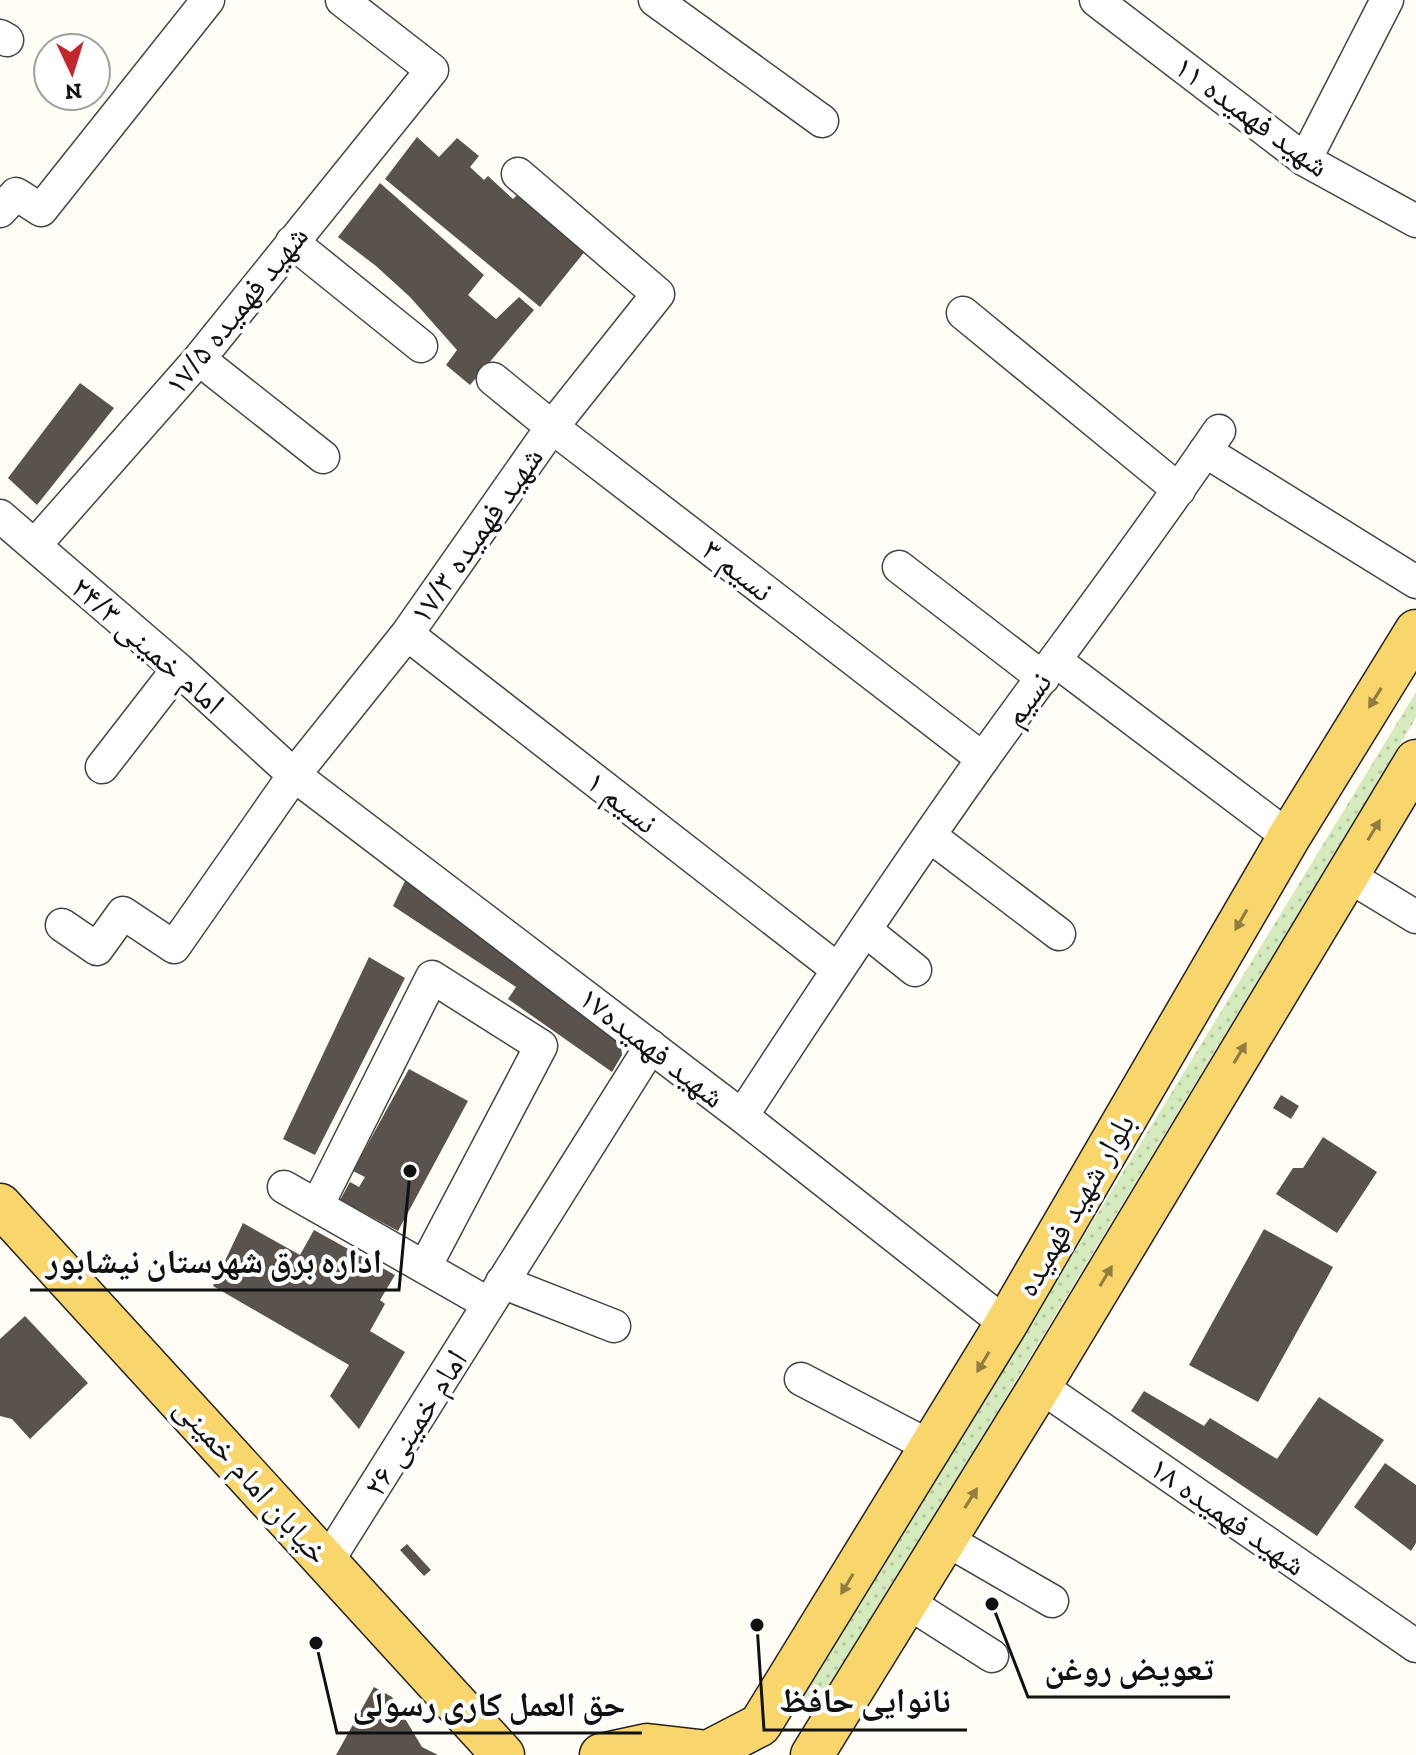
<svg xmlns="http://www.w3.org/2000/svg" width="1416" height="1755" viewBox="0 0 1416 1755" font-family="'Zilla Slab','Noto Naskh Arabic',serif">
  <style>
    .grass { fill: url(#grass-dots) }
    .building { fill: #5a524d }
    .lines { fill: none; stroke-linecap: round; stroke-linejoin: round }
    .minor-casing { stroke: #444; stroke-width: 35 }
    .major-casing { stroke: #222; stroke-width: 45 }
    .minor { stroke: #fff; stroke-width: 32 }
    .major { stroke: #f9d66b; stroke-width: 42 }
    .oneway { fill: #917d42 }
    .labels { text-anchor: middle; dominant-baseline: central; stroke-width: 8; stroke-linejoin: round; paint-order: stroke }
    .street-label { font-size: 32px; fill: #111; stroke: #fff }
    .leader { fill: none; stroke: #111; stroke-width: 3 }
    .callout-dot { fill: #111; stroke: #fff; stroke-width: 3 }
    .callout-label { font-size: 34px; text-anchor: middle; font-weight: bold; fill: #111; stroke: #fff; stroke-width: 8; stroke-linejoin: round; paint-order: stroke }
  </style>
  <defs>
    <pattern id="grass-dots" width="8" height="8" patternUnits="userSpaceOnUse" patternTransform="scale(2)"><rect width="8" height="8" fill="#d5ebbd"/><path d="M2 2h.1M6 6h.1" fill="none" stroke="#b6c8a1" stroke-width="1.8" stroke-linecap="round"/></pattern>
  </defs>
  <rect width="100%" height="100%" fill="#fffdf5"/>
  <path class="grass" d="M1416,692V718L812,1718L796,1708Z"/>
  <path class="building" d="M417,137L439,157L457,138L479,156L470,167L484,180L488,176L513,199L523,189L586,250L540,307L385,179Z
    M380,183L484,275L468,295L496,319L519,297L534,310L470,385L446,365L457,350L410,297L376,266L338,237Z
    M80,383L114,408L37,505L8,478Z
    M406,879L620,1036L622,1055L612,1072L508,999L516,987L393,906Z
    M369,957L405,978L315,1155L283,1139Z
    M409,1069L468,1101L398,1231L340,1200L350,1182L359,1187L365,1177L353,1171Z
    M1281,1095L1299,1106L1291,1119L1273,1108Z
    M1323,1137L1377,1172L1337,1233L1276,1194L1293,1168H1303Z
    M243,1223L300,1255L314,1230L395,1275L380,1300L385,1304L370,1331L405,1352L359,1429L330,1396L349,1365L213,1286Z
    M1264,1229L1333,1267L1258,1402L1189,1365Z
    M25,1316L88,1383L30,1439L12,1419L0,1416V1339Z
    M1144,1391L1204,1426L1210,1418L1277,1459L1319,1397L1384,1440L1317,1536L1131,1411Z
    M1385,1463L1416,1485V1543L1411,1551L1354,1507Z
    M407,1544L431,1570L424,1576L400,1550Z
    M374,1687L392,1697L422,1747L438,1755H336Z"/>
  <g class="lines">
    <g class="minor-casing">
      <path id="minor" d="M655,0L822,121
        M1096,0L1305,160L1416,221
        M0,36L7,40
        M1305,160L1387,0
        M0,211L16,194L41,210L208,0
        M292,242L421,346
        M963,313L1179,490
        M199,359L323,457
        M493,379L552,427L983,759
        M1205,451L1416,582
        M0,516L178,669L294,775L742,1116L1006,1324
        M35,545L199,359L432,70L342,0
        M899,567L1043,678
        M407,634L837,969
        M1056,661L1289,837
        M102,767L178,669
        M930,836L1059,934
        M1347,875L1416,917
        M62,925L97,949L123,913L174,947L294,775L407,634L552,427L658,294L518,174
        M865,930L915,970
        M742,1116C820,996 899,877 982,760C1061,650 1143,543 1219,431
        M284,1187L489,1304
        M317,1206L432,977L541,1046L425,1267
        M502,1282L614,1326
        M801,1379L931,1447
        M1040,1386L1416,1646
        M945,1539L1052,1601
        M327,1562L651,1046
        M907,1602L992,1656"/>
    </g>
    <g class="major-casing">
      <path id="major" d="M0,1205L503,1755
        M708,1752L760,1725L1006,1324L1289,837L1416,631
        M601,1755L647,1745L708,1752L714,1755
        M812,1755L1040,1386L1416,761"/>
    </g>
    <use href="#minor" class="minor"/>
    <use href="#major" class="major"/>
  </g>
  <defs><path id="oneway-solid" d="M-6-.8H1V-3.2L6.5 0L1 3.2V.8H-6Z" transform="scale(2)"/></defs>
  <g class="oneway">
    <use href="#oneway-solid" transform="translate(1375 698) rotate(122)"/>
    <use href="#oneway-solid" transform="translate(1374 830) rotate(-59)"/>
    <use href="#oneway-solid" transform="translate(1241 920) rotate(120)"/>
    <use href="#oneway-solid" transform="translate(1240 1053) rotate(-59)"/>
    <use href="#oneway-solid" transform="translate(1106 1276) rotate(-59)"/>
    <use href="#oneway-solid" transform="translate(983 1362) rotate(121)"/>
    <use href="#oneway-solid" transform="translate(971 1498) rotate(-58)"/>
    <use href="#oneway-solid" transform="translate(847 1584) rotate(121)"/>
  </g>
  <g class="labels">
    <g class="street-label">
      <text transform="translate(1252 116) rotate(36)">شهید فهمیده ۱۱</text>
      <text transform="translate(236 310) rotate(-51)">شهید فهمیده ۱۷/۵</text>
      <text transform="translate(476 535) rotate(-55)">شهید فهمیده ۱۷/۳</text>
      <text transform="translate(738 570) rotate(38)">نسیم ۳</text>
      <text transform="translate(148 645) rotate(41)">امام خمینی ۲۴/۳</text>
      <text transform="translate(1027 699) rotate(-54)">نسیم</text>
      <text transform="translate(622 802) rotate(38)">نسیم ۱</text>
      <text transform="translate(652 1047) rotate(38)">شهید فهمیده۱۷</text>
      <text transform="translate(1075 1205) rotate(-60)">بلوار شهید فهمیده</text>
      <text transform="translate(415 1423) rotate(-58)">امام خمینی ۲۶</text>
      <text transform="translate(252 1480) rotate(48)">خیابان امام خمینی</text>
      <text transform="translate(1228 1516) rotate(35)">شهید فهمیده ۱۸</text>
    </g>
  </g>
  <path class="leader" d="M410 1171L399 1290H30M992 1604L1028 1697H1230M757 1625L764 1730H967M316 1643L337 1733H642"/>
  <g class="callout-dot">
    <circle cx="410" cy="1171" r="8"/>
    <circle cx="992" cy="1604" r="8"/>
    <circle cx="757" cy="1625" r="8"/>
    <circle cx="316" cy="1643" r="8"/>
  </g>
  <g class="callout-label">
    <text x="214" y="1273">اداره برق شهرستان نیشابور</text>
    <text x="1129" y="1680">تعویض روغن</text>
    <text x="865" y="1712">نانوایی حافظ</text>
    <text x="489" y="1716">حق العمل کاری رسولی</text>
  </g>
  <g transform="translate(72 72) rotate(176)"><circle r="38" fill="#ffffff" stroke="#a0a0a0" stroke-width="2"/>
  <path d="M0-6L14 30L0 20L-14 30Z" fill="#c4262e"/>
  <text y="-12" font-size="22" font-weight="bold" text-anchor="middle" fill="#111111">N</text>
  </g>
</svg>
